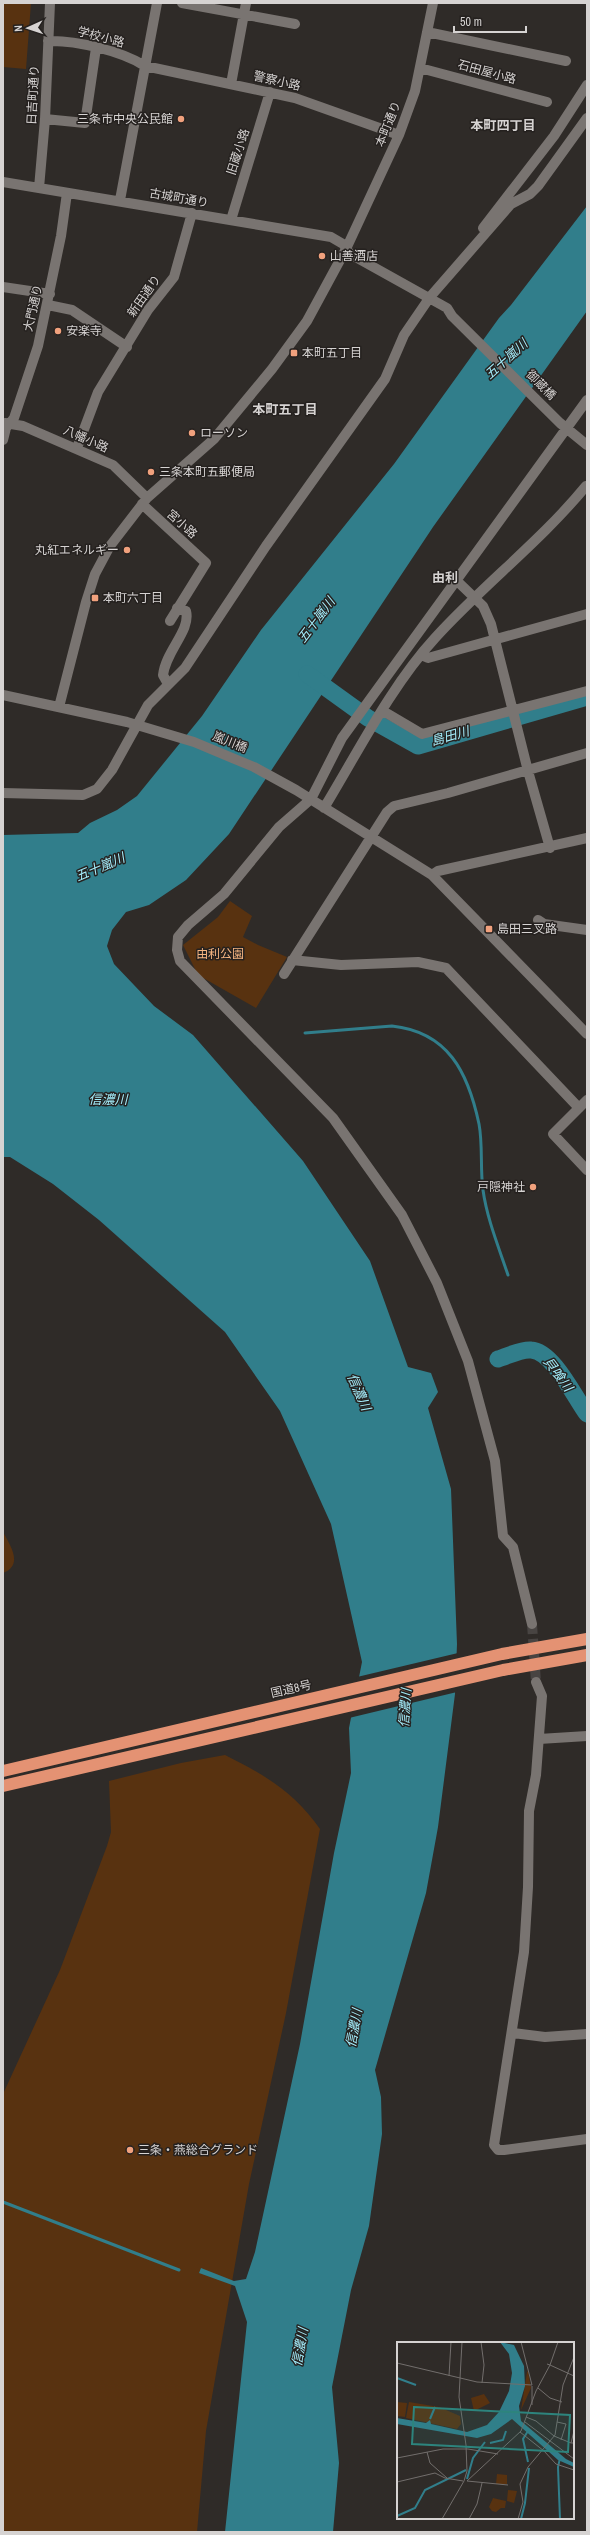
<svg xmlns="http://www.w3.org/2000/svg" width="590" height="2535" viewBox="0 0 590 2535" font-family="'Archivo Narrow','Noto Sans JP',sans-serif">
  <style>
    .green { fill: #583210 }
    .water { fill: #317e8b }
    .pier { fill: #2f2b28 }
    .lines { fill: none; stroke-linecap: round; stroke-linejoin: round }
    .stream { stroke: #317e8b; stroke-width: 3 }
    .river { stroke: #317e8b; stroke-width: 17 }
    .minor-tunnel { stroke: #484442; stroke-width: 10; stroke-dasharray: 10 5; stroke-linecap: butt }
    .minor { stroke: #797471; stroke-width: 10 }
    .highway { stroke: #e49273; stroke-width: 12 }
    .poi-dot { fill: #f1a17d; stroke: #25211f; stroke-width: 1.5 }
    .labels { text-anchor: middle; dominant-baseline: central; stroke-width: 3; stroke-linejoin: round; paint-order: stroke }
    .street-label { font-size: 12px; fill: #d6d3d2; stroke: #25211f }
    .poi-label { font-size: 12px; fill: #d6d3d2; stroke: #25211f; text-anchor: start }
    .park-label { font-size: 12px; fill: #f6b581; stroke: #25211f }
    .neighbourhood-label { font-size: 13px; font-weight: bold; fill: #d6d3d2; stroke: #25211f }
    .water-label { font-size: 13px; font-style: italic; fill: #a5effd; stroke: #25211f }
    .inset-river { fill: none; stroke: #317e8b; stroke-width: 2 }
    .inset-road { fill: none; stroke: #726e6c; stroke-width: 1 }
    .view { fill: #2d847d; fill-opacity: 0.15; stroke: #2d847d; stroke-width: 2 }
    .inset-edge { fill: none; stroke: #d6d3d2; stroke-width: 2 }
  </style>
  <rect width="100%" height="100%" fill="#2f2b28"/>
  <path class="green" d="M3,3H31L26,69L3,67Z
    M230,901L252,916L243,937L258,945L287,957L256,1008L198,975L183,945L218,917Z
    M3,1532C10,1545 24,1565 3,1573Z
    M225,1755C265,1775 294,1792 320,1829L286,2013L249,2184L206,2431L197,2532H3V2094L60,1970L107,1846L111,1832L109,1781L181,1763Z"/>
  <path class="water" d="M587,206V311L433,527L229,834L186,880L149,905L126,912L112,930L107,946L114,964L154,1006L193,1035L303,1161L370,1261L408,1367L431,1373L438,1392L428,1408L451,1489L457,1644L455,1694L438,1827L426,1893L375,2070L381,2097L382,2134L369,2226L351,2290L332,2387L339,2463L333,2532H225L247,2322L235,2286L199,2273L201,2268L234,2281L246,2279L255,2252L300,2044L334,1853L351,1773L349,1728L362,1662L331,1524L280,1411L225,1332L99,1220L53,1184L10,1157H3V835L78,833L90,823L117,810L137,796L202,716L261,630L394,464L499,318L511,305Z"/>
  <path class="pier" d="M458,1653L457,1692L349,1718L357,1677Z"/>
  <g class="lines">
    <path class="stream" d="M305,1033L392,1026C448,1032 468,1072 479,1124C483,1145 480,1169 483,1190C487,1219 499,1248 508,1275
      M3,2202L179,2270"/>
    <path class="river" d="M307,674L368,718L418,746L587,697
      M498,1359C508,1356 521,1349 531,1350C553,1351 575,1398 587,1414"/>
    <path class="minor-tunnel" d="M532,1624L536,1682"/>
    <path class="minor" d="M182,3L295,24
      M427,32L566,61
      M48,41C75,40 122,51 145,66L295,98L399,135
      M420,68L547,102
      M231,84L246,3
      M45,119L85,123L96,48
      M3,182L331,237L343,244L350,254L447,308L452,316L560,423L587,445
      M39,188L45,119L50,3
      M120,200L157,3
      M231,220L270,92
      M483,228L554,136L587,85
      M3,287L50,294
      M48,305L72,310L127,347
      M5,423L23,426L113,465L147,498
      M3,440L6,428L14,418L38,346L61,236L67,193
      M77,448L98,392L148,310L174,277L192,213
      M142,504L206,563L170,621
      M456,580L483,606L491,624L528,771L550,848
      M421,655L428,658L587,614
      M168,684L163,675C166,650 191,631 186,611L177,608
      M3,695L127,722L194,742L254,767L296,790L432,875L587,1034
      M59,707L86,602L95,574L110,546L147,498L214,439L272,369L307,321L346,249L399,135L415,91L433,3
      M383,711L422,734L587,691
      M3,793L83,795L97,789L112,770L148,705L185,668L266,546L385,379L404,335L430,297L511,204L530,194L538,186L587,118
      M324,808C358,752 391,686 435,638C483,585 541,541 586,486
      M432,875L438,871L587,838
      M538,920L544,924L587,930
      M292,960L341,965L418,962L446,968L579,1108
      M284,974L387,812L394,806L448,793L587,753
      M587,1100L553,1134L587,1170
      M532,1624L513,1547L503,1536L495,1461L468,1361L437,1283L402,1215L333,1118L180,961L177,950L178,937L188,925L224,894L279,827L311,799L342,738L587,400
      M536,1682L542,1696L536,1775L529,1811L528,1887L524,1952L494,2145L498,2150H504L587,2139
      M539,1739L587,1736
      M513,2033L545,2037L587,2034"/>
    <path class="highway" d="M3,1771L502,1654L587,1639
      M3,1786L503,1670L587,1655"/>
  </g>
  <g class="poi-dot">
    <circle cx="181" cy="119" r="4"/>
    <circle cx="322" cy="256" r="4"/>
    <circle cx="58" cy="331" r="4"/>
    <rect x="290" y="349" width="8" height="8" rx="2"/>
    <circle cx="192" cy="433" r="4"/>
    <circle cx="151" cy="472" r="4"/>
    <circle cx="127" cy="550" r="4"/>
    <rect x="91" y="594" width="8" height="8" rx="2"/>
    <rect x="485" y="925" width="8" height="8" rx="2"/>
    <circle cx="533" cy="1187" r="4"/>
    <circle cx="130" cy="2150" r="4"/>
  </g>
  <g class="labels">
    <g class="street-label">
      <text transform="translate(101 37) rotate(15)">学校小路</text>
      <text transform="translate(487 72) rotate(15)">石田屋小路</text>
      <text transform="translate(277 81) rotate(13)">警察小路</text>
      <text transform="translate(33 95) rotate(-87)">日吉町通り</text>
      <text transform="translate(388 124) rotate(-68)">本町通り</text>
      <text transform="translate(238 152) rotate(-72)">旧蔵小路</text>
      <text transform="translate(179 198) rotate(10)">古城町通り</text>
      <text transform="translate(144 296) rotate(-55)">新田通り</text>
      <text transform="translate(33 308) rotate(-77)">大門通り</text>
      <text transform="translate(541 385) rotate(45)">御蔵橋</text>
      <text transform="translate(86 439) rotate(24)">八幡小路</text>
      <text transform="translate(182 524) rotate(42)">宮小路</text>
      <text transform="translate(230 742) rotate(22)">嵐川橋</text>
      <text transform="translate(291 1689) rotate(-13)">国道8号</text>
    </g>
    <g class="poi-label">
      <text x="173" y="119" text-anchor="end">三条市中央公民館</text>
      <text x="330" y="256">山善酒店</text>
      <text x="66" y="331">安楽寺</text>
      <text x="302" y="353">本町五丁目</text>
      <text x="200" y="433">ローソン</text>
      <text x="159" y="472">三条本町五郵便局</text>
      <text x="119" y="550" text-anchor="end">丸紅エネルギー</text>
      <text x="103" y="598">本町六丁目</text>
      <text x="497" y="929">島田三叉路</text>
      <text x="525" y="1187" text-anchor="end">戸隠神社</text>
      <text x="138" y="2150">三条・燕総合グランド</text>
    </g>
    <g class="park-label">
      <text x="220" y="954">由利公園</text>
    </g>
    <g class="neighbourhood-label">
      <text x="503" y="125">本町四丁目</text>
      <text x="285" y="409">本町五丁目</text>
      <text x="445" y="577">由利</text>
    </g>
    <g class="water-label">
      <text transform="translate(506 359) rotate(-42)">五十嵐川</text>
      <text transform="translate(316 620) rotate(-53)">五十嵐川</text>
      <text transform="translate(450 736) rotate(-16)">島田川</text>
      <text transform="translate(100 867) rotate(-23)">五十嵐川</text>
      <text x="108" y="1099">信濃川</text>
      <text transform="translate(558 1374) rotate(53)">貝喰川</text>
      <text transform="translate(359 1392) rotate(66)">信濃川</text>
      <text transform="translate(405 1708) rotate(-86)">信濃川</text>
      <text transform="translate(354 2028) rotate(-80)">信濃川</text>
      <text transform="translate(300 2347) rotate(-80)">信濃川</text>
    </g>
  </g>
  <g transform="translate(397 2342)">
    <rect width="177" height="177" fill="#2f2b28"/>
    <path d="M131,29L134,46L124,68L130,30ZM87,52L93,61L77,69L74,56ZM0,60L10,61L8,75L0,74ZM12,60L42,65L63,74L64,82L60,87L9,76ZM100,132L110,133V142H99ZM111,148L120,149L117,161L110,159ZM96,156L109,159L108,166H104L99,170L95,169L92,165Z" fill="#583210"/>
    <path d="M103,0L117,3L127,24L128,44L122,64L124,79L169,117L177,121V125L161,118L115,77L94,92L80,96L0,82V76L29,81L33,78L34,82L70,90L90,83L102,70L112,49L115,31L112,12Z" fill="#317e8b"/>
    <path class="inset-river" d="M0,36L19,43M33,77L38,65M93,101L106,98L109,89M131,120L126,97L131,89M70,137L76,116L88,100M0,174L18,166L28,148L69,128M124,177L128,161L132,126M163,177L161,125L163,116"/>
    <path class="inset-road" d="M84,0L87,23L85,41M161,0L153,23L177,34M0,21L80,40L135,43L124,0M52,34L54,0M141,46L153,56L165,60M135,63V44M129,75L139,79L157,94L174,101M128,80L177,117M160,80L169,82L164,98M177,89L174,101H177M123,90L147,109L159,122L177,128M71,107L101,112M30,110L33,121L50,136M0,116L46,107H71M70,139L124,89L139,49L153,23L150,22M70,139L111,143M0,140L38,131L48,136L66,139M45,177L67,139L70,129L69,103L62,55L65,0M72,177L80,162L85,141M121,177L126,160L123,142L131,125L158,93L166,43L177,15"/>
    <path class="view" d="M17,65L173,73L171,110L15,102Z"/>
    <rect width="177" height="177" class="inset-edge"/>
  </g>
  <rect width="590" height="2535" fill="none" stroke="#d6d3d2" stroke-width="8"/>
  <g transform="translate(28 28) rotate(267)" stroke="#25211f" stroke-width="3" paint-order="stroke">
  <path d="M0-3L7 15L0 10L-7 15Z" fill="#d6d3d2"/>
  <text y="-6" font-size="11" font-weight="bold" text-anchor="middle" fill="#d6d3d2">N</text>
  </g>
  <path d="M454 26v6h72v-6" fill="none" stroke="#d6d3d2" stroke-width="2"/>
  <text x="460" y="26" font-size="12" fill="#d6d3d2" stroke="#25211f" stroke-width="3" paint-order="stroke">50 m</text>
</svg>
